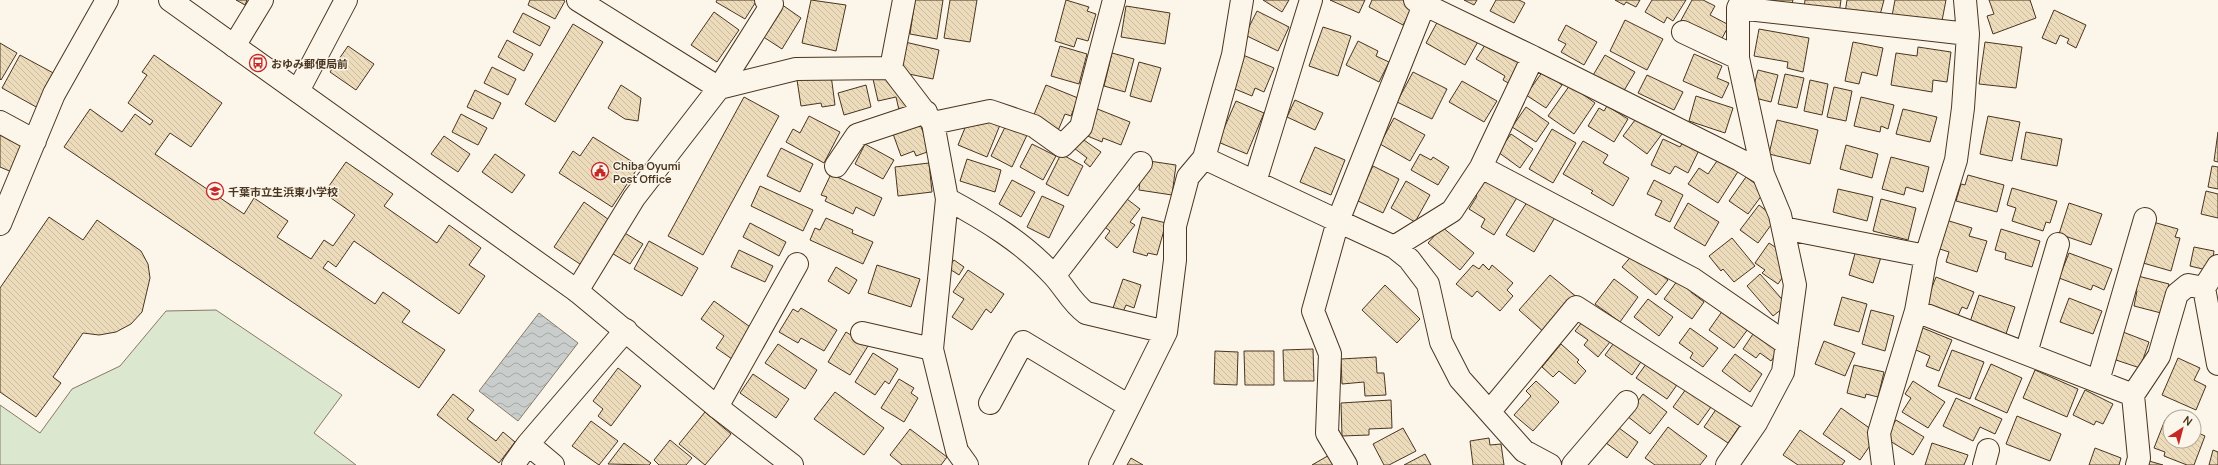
<svg xmlns="http://www.w3.org/2000/svg" width="2218" height="465" viewBox="0 0 2218 465" font-family="Manrope,'Noto Sans JP',sans-serif">
  <style>
    .pitch { fill: #dce7d0; stroke: #887966 }
    .water { fill: url(#water-waves); stroke: #887966 }
    .building { fill: url(#building-back-hatch); stroke: #4a3520 }
    .lines { fill: none; stroke-linecap: round; stroke-linejoin: round }
    .street-casing { stroke: #4a3520; stroke-width: 24 }
    .secondary-casing { stroke: #4a3520; stroke-width: 24 }
    .street { stroke: #fbf6e9; stroke-width: 22 }
    .secondary { stroke: #fbf6e9; stroke-width: 22 }
    .labels { text-anchor: middle; dominant-baseline: central; stroke-width: 3; stroke-linejoin: round; paint-order: stroke }
    .poi-label { font-size: 11px; font-weight: bold; fill: #4a3520; stroke: #fbf6e9; text-anchor: start }
  </style>
  <defs>
    <pattern id="water-waves" width="16" height="10" patternUnits="userSpaceOnUse"><rect width="16" height="10" fill="#c9cecd"/><path d="M0 5q4-4 8 0t8 0" fill="none" stroke="#a5a8a6"/></pattern>
    <pattern id="building-back-hatch" width="6" height="6" patternUnits="userSpaceOnUse"><rect width="6" height="6" fill="#ecdcbc"/><path d="M-1 5l2 2M0 0l6 6M5-1l2 2" fill="none" stroke="#ccbda1"/></pattern>
  </defs>
  <rect width="100%" height="100%" fill="#fbf6e9"/>
  <path class="pitch" d="M216,310L342,395L314,433L356,465H0V405L40,433L72,389L120,366L166,311Z"/>
  <path class="water" d="M539,313L578,343L518,421L479,391Z"/>
  <path class="building" d="M236,0H247L245,5Z
    M530,0H563L565,1L555,19L528,5Z
    M717,0H757L745,19L716,2Z
    M811,0L846,5L836,51L802,43Z
    M915,0H943L937,39L910,34Z
    M950,0H977L970,42L944,38Z
    M1066,0L1089,7L1087,11L1096,14L1088,41L1077,38L1074,47L1055,41Z
    M1263,0H1289L1282,12Z
    M1330,0H1365L1359,13Z
    M1372,0H1404L1414,5L1403,25L1369,7Z
    M1464,0H1477L1474,5Z
    M1496,0H1519L1525,3L1514,23L1490,11Z
    M1615,0H1640L1636,7L1626,2L1624,5Z
    M1652,0H1686L1673,21L1667,17L1664,23L1645,12Z
    M1692,0H1703L1715,6L1710,15L1729,25L1719,44L1679,24Z
    M1766,0H1793L1791,6Z
    M1805,0H1841L1839,14L1804,8Z
    M1847,0H1884L1880,15L1845,13Z
    M1895,0H1946L1941,26L1892,16Z
    M1989,0H2030L2036,18L1993,34L1987,16L1994,14Z
    M781,4L801,18L782,49L762,36Z
    M1126,6L1170,13L1165,44L1121,37Z
    M2054,10L2086,25L2076,48L2067,43L2069,39L2060,35L2056,44L2042,38Z
    M1257,11L1289,27L1278,51L1245,35Z
    M714,12L739,30L717,62L691,45Z
    M523,13L550,27L540,46L513,32Z
    M1440,17L1480,38L1465,65L1426,43Z
    M1625,20L1663,39L1647,70L1610,51Z
    M573,24L603,42L555,122L525,104Z
    M1566,25L1597,42L1584,65L1561,52L1566,44L1558,40Z
    M1323,27L1351,36L1338,76L1309,66Z
    M1759,29L1809,38L1803,72L1787,68L1788,62L1754,56Z
    M507,40L533,54L524,71L498,57Z
    M1358,41L1378,51L1376,56L1389,62L1379,82L1346,65Z
    M905,42L939,50L933,79L899,72Z
    M1487,42L1523,63L1510,84L1503,80L1505,76L1476,59Z
    M1853,42L1883,48L1877,76L1862,72L1859,84L1845,81Z
    M1985,42L2022,47L2016,88L1979,84Z
    M0,43L17,53L1,80L0,79Z
    M348,46L374,64L356,90L330,72Z
    M1060,46L1087,54L1079,84L1051,76Z
    M1918,47L1951,52L1947,82L1933,80L1932,92L1891,85L1896,53L1917,56Z
    M1112,53L1134,59L1125,92L1104,86Z
    M1694,54L1722,66L1717,78L1729,83L1722,98L1683,81Z
    M20,55L57,75L38,108L2,88Z
    M154,55L222,103L191,147L170,133L155,154L244,214L254,198L288,221L277,237L311,259L324,240L333,246L355,215L324,193L346,162L393,194L384,206L437,243L449,225L481,248L469,265L485,276L459,314L354,241L336,267L328,261L323,268L375,304L383,292L410,311L402,322L445,350L419,388L64,147L90,109L122,132L135,114L150,125L153,121L128,103L147,75L142,72Z
    M1243,55L1274,68L1264,92L1255,88L1252,96L1230,87Z
    M1605,55L1635,72L1622,94L1592,77Z
    M1139,62L1161,68L1151,102L1130,96Z
    M492,67L516,79L508,95L484,83Z
    M1758,70L1778,75L1771,102L1751,97Z
    M1543,71L1562,85L1546,108L1526,95Z
    M1413,72L1447,89L1432,119L1397,102Z
    M892,74L909,107L899,110L896,97L878,101L873,79Z
    M1785,74L1804,78L1797,108L1778,104Z
    M831,75L835,105L822,107L821,103L801,106L797,80Z
    M1647,75L1683,92L1674,110L1638,93Z
    M1810,80L1828,84L1822,115L1804,111Z
    M1462,81L1497,101L1484,122L1449,102Z
    M621,85L641,98L638,121L625,119L608,108Z
    M866,85L871,107L844,115L838,93Z
    M1046,85L1078,98L1071,116L1065,114L1057,133L1031,122Z
    M1570,85L1595,103L1574,134L1548,116Z
    M1834,87L1852,91L1846,121L1827,117Z
    M475,90L501,103L493,119L467,107Z
    M1696,96L1733,108L1725,133L1689,121Z
    M744,97L779,116L703,255L668,236Z
    M1861,97L1894,105L1888,129L1881,126L1880,132L1854,126Z
    M1295,100L1323,113L1315,130L1287,117Z
    M1236,101L1264,113L1247,154L1218,142Z
    M1607,106L1628,119L1614,142L1588,126L1599,108L1604,111Z
    M1526,107L1549,123L1536,142L1512,127Z
    M1095,108L1130,122L1121,145L1103,138L1102,142L1085,135Z
    M1903,109L1937,117L1930,142L1896,134Z
    M461,114L487,128L478,145L452,132Z
    M809,116L840,132L824,163L786,142L793,129L800,133Z
    M1638,116L1662,134L1647,154L1623,136Z
    M1988,116L2020,122L2012,161L1980,154Z
    M1394,118L1425,135L1410,161L1380,144Z
    M1002,120L987,157L958,145L967,123Z
    M1777,120L1818,130L1810,164L1769,154Z
    M919,121L930,151L916,156L914,151L901,156L892,131Z
    M1007,123L1028,133L1012,167L991,156Z
    M1552,129L1576,143L1553,183L1529,169Z
    M2026,132L2062,139L2057,166L2021,159Z
    M2218,132V162L2214,161Z
    M1511,134L1533,149L1520,168L1498,152Z
    M0,135L26,145L14,173L0,167Z
    M444,136L470,154L458,172L431,154Z
    M593,137L639,166L612,207L559,173L573,151L580,156Z
    M1081,138L1101,152L1090,167L1084,162L1087,158L1074,148Z
    M1663,139L1680,147L1684,140L1700,148L1688,173L1675,166L1670,174L1651,165Z
    M1583,141L1608,155L1603,163L1629,178L1613,206L1591,193L1593,191L1563,174Z
    M865,144L894,160L883,179L855,164Z
    M1032,144L1056,156L1043,180L1020,167Z
    M1846,145L1878,154L1872,178L1840,169Z
    M1315,147L1345,160L1331,195L1300,182Z
    M781,148L813,164L800,192L767,176Z
    M495,154L525,175L512,193L482,172Z
    M1061,154L1083,166L1068,196L1046,184Z
    M1420,154L1431,160L1433,157L1449,167L1438,185L1411,170Z
    M1891,157L1929,167L1923,192L1906,187L1904,195L1882,189Z
    M1719,158L1739,170L1718,203L1688,184L1699,168L1708,174Z
    M967,159L1001,170L995,192L960,181Z
    M1149,161L1176,165L1172,195L1139,190L1141,171Z
    M929,163L932,192L898,196L895,167Z
    M1373,166L1399,179L1383,213L1356,200Z
    M2212,166L2218,167V189L2208,187Z
    M831,174L882,198L874,216L856,207L853,214L825,201L827,197L821,195Z
    M1485,175L1518,196L1494,235L1481,227L1485,219L1469,209L1477,196L1473,193Z
    M1968,175L2004,185L1997,212L1956,201L1961,184L1965,185Z
    M1746,177L1765,191L1748,214L1729,201Z
    M1012,180L1035,192L1021,217L999,204Z
    M1654,180L1683,195L1670,222L1655,215L1662,201L1647,194Z
    M1406,181L1430,195L1415,222L1391,208Z
    M760,186L813,210L803,231L751,206Z
    M2012,188L2057,201L2050,223L2046,222L2043,231L2012,221L2016,208L2007,205Z
    M1838,189L1873,197L1867,221L1833,212Z
    M2206,191L2218,194V218L2201,214Z
    M1042,196L1064,206L1049,238L1027,227Z
    M1123,196L1140,209L1130,222L1135,225L1117,248L1105,238L1110,231L1101,224Z
    M1529,199L1556,216L1534,252L1506,235Z
    M1881,199L1916,208L1908,240L1873,231Z
    M584,202L612,222L583,266L554,247Z
    M1688,203L1719,222L1705,246L1674,228Z
    M2069,203L2102,214L2091,245L2059,234Z
    M1759,205L1776,218L1758,243L1740,230Z
    M49,217L83,240L97,220L141,251L148,264L150,278L142,312L131,324L116,332L99,335L83,333L53,377L61,383L36,417L0,392V288Z
    M1142,217L1166,223L1157,255L1148,253L1147,256L1133,252Z
    M826,218L853,230L852,233L873,242L863,264L810,240L815,228L820,230Z
    M1946,220L1972,228L1969,236L1987,241L1977,272L1946,262L1949,252L1937,248Z
    M2153,222L2178,229L2175,237L2180,238L2171,271L2143,263Z
    M750,223L786,242L779,256L743,237Z
    M1442,227L1474,253L1460,270L1428,243Z
    M2001,229L2040,241L2032,267L2005,259L2006,253L1995,250Z
    M623,232L643,244L630,264L610,252Z
    M1732,238L1755,266L1734,282L1723,269L1721,271L1709,256Z
    M649,241L698,268L682,296L634,269Z
    M1769,243L1787,255L1785,267L1781,273L1784,275L1778,284L1762,273L1765,270L1755,263Z
    M2194,247L2214,251L2211,271L2190,266Z
    M739,250L773,266L765,282L731,267Z
    M1856,250L1881,257L1873,283L1849,275Z
    M1634,253L1668,280L1656,295L1622,267Z
    M2069,253L2112,269L2104,290L2093,285L2091,290L2059,278Z
    M954,260L964,267L959,275L948,268Z
    M1483,264L1489,270L1492,265L1513,283L1507,290L1513,296L1500,311L1477,291L1472,297L1456,284L1473,265L1479,269Z
    M877,265L920,279L911,307L868,293Z
    M836,267L857,280L849,294L828,281Z
    M968,270L1004,294L991,313L986,309L972,330L952,317L964,299L953,292Z
    M1760,274L1787,305L1773,316L1747,286Z
    M1550,275L1578,298L1546,334L1519,310Z
    M2138,276L2169,284L2161,313L2134,306L2137,291L2134,290Z
    M1680,277L1695,287L1691,292L1704,302L1692,319L1664,299Z
    M1936,277L1974,292L1967,309L1962,307L1957,318L1925,305Z
    M1123,279L1141,285L1134,308L1126,305L1123,312L1113,308Z
    M1614,279L1638,297L1620,322L1595,304Z
    M1385,285L1420,319L1397,343L1362,310Z
    M1979,295L2015,307L2005,337L1969,325Z
    M1842,297L1867,304L1859,332L1834,325Z
    M2069,298L2102,311L2093,334L2060,322Z
    M1648,299L1673,317L1659,336L1634,317Z
    M714,301L753,329L732,359L716,348L724,336L701,319Z
    M801,308L837,330L824,351L801,338L798,343L779,332L793,309L798,312Z
    M1723,310L1748,329L1734,348L1709,330Z
    M1871,310L1894,316L1885,351L1862,344Z
    M1587,316L1614,337L1598,357L1584,345L1588,340L1575,331Z
    M1918,326L1952,340L1939,371L1926,366L1930,356L1909,347Z
    M1690,328L1718,348L1703,367L1690,358L1693,353L1679,343Z
    M1755,331L1780,348L1771,361L1760,353L1756,358L1743,349Z
    M846,332L868,346L850,375L828,362Z
    M2123,332L2149,342L2140,368L2113,359Z
    M1619,336L1645,356L1632,375L1605,355Z
    M1824,341L1855,353L1845,376L1815,364Z
    M778,344L817,370L805,389L765,363Z
    M1561,344L1579,360L1577,362L1586,371L1575,384L1559,371L1553,377L1542,367Z
    M1313,349L1314,381H1284L1283,350Z
    M1952,350L1984,362L1970,399L1938,386Z
    M1215,351L1238,352L1237,385L1214,384Z
    M1244,351H1274V385H1245Z
    M873,353L898,369L889,384L885,381L875,395L855,382Z
    M1735,354L1762,374L1750,392L1722,371Z
    M1376,357L1377,373H1384L1386,395L1365,396L1364,382L1342,384L1341,359Z
    M2178,358L2200,368L2194,380L2206,386L2196,410L2162,395Z
    M1649,360L1679,382L1667,399L1636,378Z
    M1991,364L2022,378L2007,413L1975,399Z
    M1854,365L1884,372L1878,397L1866,394L1865,398L1847,393Z
    M618,368L641,386L611,426L598,416L603,409L593,401Z
    M2035,370L2078,389L2067,417L2023,398Z
    M753,374L789,399L776,418L740,393Z
    M899,379L914,388L911,393L918,398L904,422L881,408Z
    M1536,381L1559,402L1533,431L1514,415L1531,396L1526,391Z
    M1913,381L1945,402L1928,428L1902,412L1911,398L1905,394Z
    M1686,389L1711,407L1698,425L1673,407Z
    M2085,390L2113,404L2103,424L2096,421L2094,425L2073,415Z
    M835,392L884,428L864,455L814,419Z
    M453,394L474,410L467,419L496,441L503,432L515,442L499,463L437,415Z
    M1643,394L1667,412L1650,434L1627,416Z
    M1956,398L2002,419L1995,434L1980,427L1973,441L1943,426Z
    M1391,400L1392,428L1369,429V435L1342,436L1341,403Z
    M1719,405L1743,421L1728,443L1704,427Z
    M1841,408L1878,434L1860,460L1823,434Z
    M705,412L731,434L705,465L679,444Z
    M2017,416L2061,434L2050,461L2006,444Z
    M1896,420L1924,437L1913,455L1885,438Z
    M2165,420L2170,422V441H2194V431L2205,436L2194,465H2187L2164,456L2165,452L2154,448Z
    M591,421L618,441L599,465L572,446Z
    M1615,425L1638,442L1627,458L1606,443Z
    M1668,427L1707,456L1700,465H1655L1645,458Z
    M1403,428L1416,451L1389,465H1384L1373,444Z
    M910,429L947,457L941,465H902L890,455Z
    M1800,430L1845,461L1842,465H1798L1783,455Z
    M1489,438L1490,445L1501,444L1504,465H1473L1470,441Z
    M670,440L692,458L686,465H659L654,460Z
    M624,443L651,463L649,465L608,464Z
    M1932,443L1968,455L1964,465H1925Z
    M2095,448L2121,458L2119,465H2089Z
    M2213,450L2218,452V465H2209Z
    M1331,454L1337,465H1312Z
    M1425,454L1431,465H1404Z
    M1131,458L1143,465H1127Z
    M2149,461L2163,465H2148Z"/>
  <g class="lines">
    <g class="street-casing">
      <path id="street" d="M578,0L719,88L796,69L891,68L933,123L947,199L932,349L957,451L967,465
        M1415,0L1533,57
        M1426,0L1338,221L1394,247L1409,259L1428,284L1441,342L1460,379L1524,451L1550,465
        M1738,8L1968,34
        M1683,32L1738,58
        M234,46L262,0
        M891,68L904,0
        M298,91L346,0
        M0,122L35,141
        M933,123L990,111L1034,126L1062,146L1081,127L1114,0
        M1204,158L1233,55L1242,0
        M836,166L857,135L926,112
        M1481,167L1693,279L1787,344
        M1255,182L1311,0
        M947,199C986,220 1024,243 1054,276C1065,288 1072,303 1086,313L1166,332
        M0,224L54,94L107,0
        M1783,228L1926,256
        M1394,247L1452,211L1481,167L1533,57L1740,160L1763,174
        M1054,276L1141,163
        M2204,288L2218,364
        M577,291L634,198L719,88L772,4L766,0
        M1916,311L2133,395
        M862,333L932,349
        M2026,353L2058,244
        M2098,381L2145,219
        M990,403L1023,342L1129,406
        M717,407L797,264
        M1490,411L1576,307L1756,423
        M528,444L553,465
        M513,465L528,444L626,330
        M1100,465L1166,332L1175,260V226L1188,177L1204,158L1338,221L1313,311L1330,354L1327,433L1346,465
        M1573,465L1627,402
        M1727,465L1756,423L1783,372L1795,285L1780,215L1763,174L1738,58V8L1742,0
        M1883,465L1879,433L1916,311L1926,256L1956,160L1963,108L1968,34L1965,0
        M1984,465L1988,450
        M2137,465L2139,458L2133,395L2159,356L2177,294L2188,285L2204,288L2218,266"/>
    </g>
    <g class="secondary-casing">
      <path id="secondary" d="M170,0L577,291L717,407L792,465"/>
    </g>
    <use href="#street" class="street"/>
    <use href="#secondary" class="secondary"/>
  </g>
  <defs>
    <g id="bus-ring" transform="scale(0.9)"><circle r="9.5" fill="#fbf6e9" stroke="#c62828" stroke-width="1.5"/><path d="M-5-6H5V4H4V6H2V4H-2V6H-4V4H-5ZM-3.5-4V0h7V-4ZM-3.5 1.2v1.5H-2V1.2ZM2 1.2v1.5H3.5V1.2Z" fill="#c62828"/></g>
    <g id="civic-ring" transform="scale(0.9)"><circle r="9.5" fill="#fbf6e9" stroke="#c62828" stroke-width="1.5"/><path d="M-.6-6.5H3V-4.5H.6V-3L4-1V1h2V6H-6V1h2V-1L-.6-3ZM-1.2 2.5V6h2.4V2.5Z" fill="#c62828"/></g>
    <g id="school-ring" transform="scale(0.9)"><circle r="9.5" fill="#fbf6e9" stroke="#c62828" stroke-width="1.5"/><path d="M0-5L7-2L0 1L-7-2ZM-4 1L0 2.5L4 1V4Q0 6-4 4Z" fill="#c62828"/></g>
  </defs>
  <g fill-rule="evenodd">
    <use href="#bus-ring" x="258" y="63"/>
    <use href="#civic-ring" x="600" y="171"/>
    <use href="#school-ring" x="215" y="191"/>
  </g>
  <g class="labels">
    <g class="poi-label">
      <text x="271" y="63">おゆみ郵便局前</text>
      <text x="613" y="165">Chiba Oyumi<tspan x="613" dy="13">Post Office</tspan></text>
      <text x="228" y="191">千葉市立生浜東小学校</text>
    </g>
  </g>
  <g transform="translate(2182 429) rotate(36)"><circle r="19" fill="#fbf6e9" stroke="#b4a999"/>
  <path d="M0-3L7 15L0 10L-7 15Z" fill="#c62828"/>
  <text y="-6" font-size="11" font-weight="bold" text-anchor="middle" fill="#4a3520">N</text>
  </g>
</svg>
